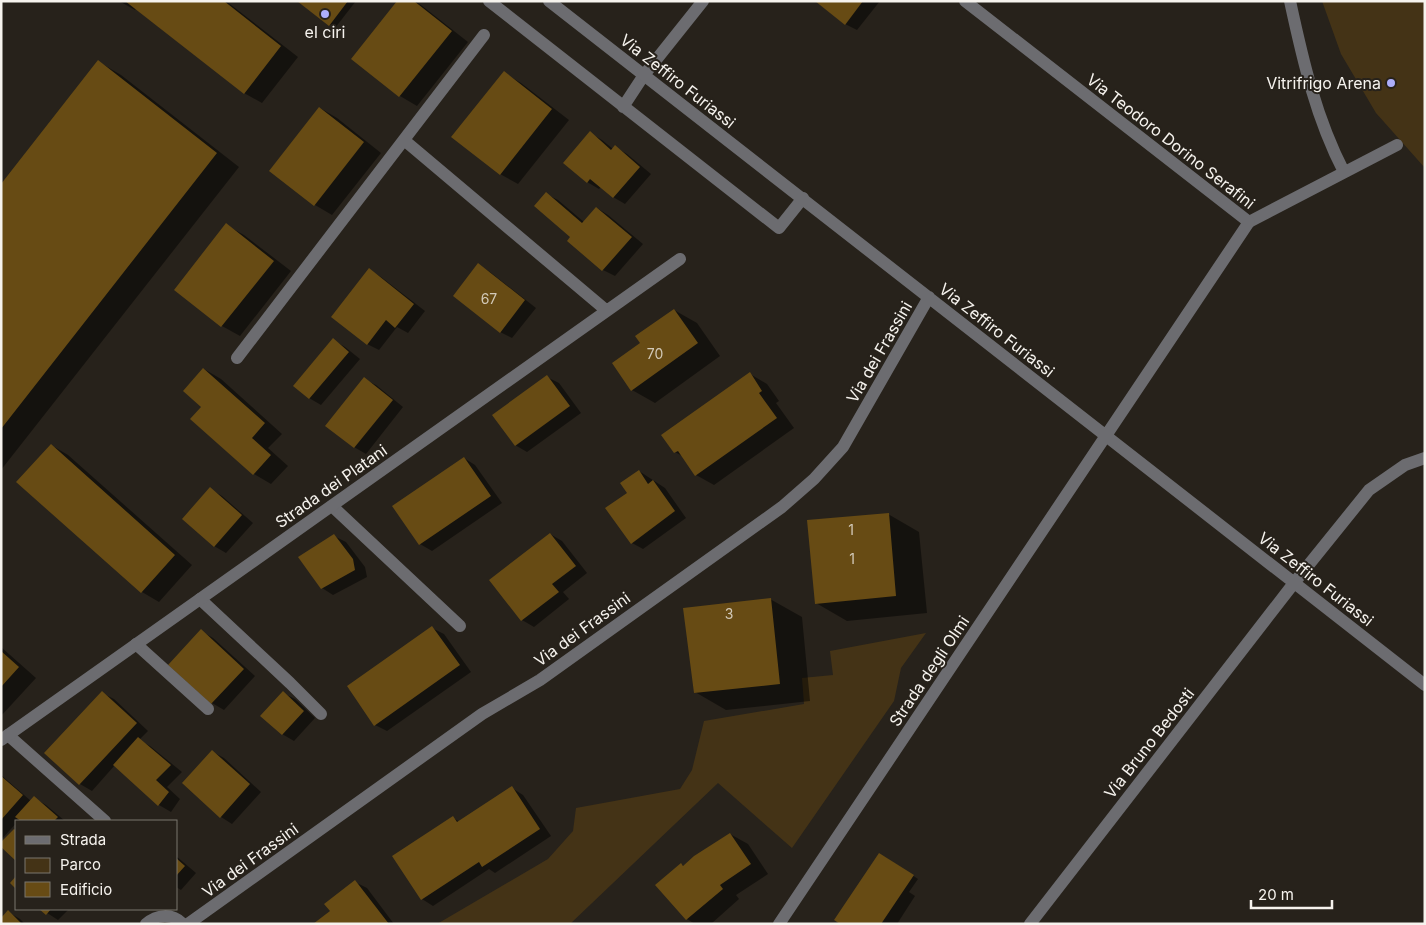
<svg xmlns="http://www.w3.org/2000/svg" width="1426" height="925" viewBox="0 0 1426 925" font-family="Inter,sans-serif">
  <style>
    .green { fill: #443316 }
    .shadow { fill: #0007 }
    .building { fill: #674b14 }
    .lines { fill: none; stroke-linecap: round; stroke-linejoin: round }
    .lane { stroke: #6c6c70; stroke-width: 12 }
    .street { stroke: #6c6c70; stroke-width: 12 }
    .poi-dot { fill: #adaefb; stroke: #27221b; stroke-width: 2 }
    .labels { text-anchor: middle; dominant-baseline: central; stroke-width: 4; stroke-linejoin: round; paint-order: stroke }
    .number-label { font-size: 14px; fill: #d2c9b8 }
    .poi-label { font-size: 16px; fill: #f6f3ee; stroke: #27221b }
    .street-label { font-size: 16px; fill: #f6f3ee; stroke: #27221b }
  </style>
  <rect width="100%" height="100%" fill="#27221b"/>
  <path class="green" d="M1322,1H1425V168L1376,113L1341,54Z
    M926,633L901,668L894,701L792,848L718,783L570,924H437L548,859L573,831L576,808L680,789L692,770L704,721L804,704L802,678L833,675L830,651Z"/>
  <path class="shadow" d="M119,1H226L298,57L262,103L244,93L136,9L135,10Z
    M299,1H356L335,28Z
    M399,1H415L421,5L468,42L417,106L400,96Z
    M817,1H880L857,30L845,24Z
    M99,62L121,75L239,167L1,470V186Z
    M504,73L521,83L569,120L518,184L500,174Z
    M320,108L337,118L381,153L332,215L315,205Z
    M590,133L602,140L613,149L615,147L627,154L651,174L625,204L613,197L601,187L599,189L587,182Z
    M546,194L558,200L584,222L597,208L608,215L643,244L615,276L603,270L572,237Z
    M226,225L244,235L291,271L240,336L222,326L176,289Z
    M479,265L490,272L536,308L512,338L500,332Z
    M370,270L381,277L425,311L408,333L397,327L379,350L367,344Z
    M674,310L697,323L720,356L655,403L632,390L641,343Z
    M333,340L345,347L360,359L321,405L309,398Z
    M204,369L221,379L282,434L268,448L288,466L271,484L254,474L192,419L203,407Z
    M750,374L767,384L779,401L776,403L794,428L714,485L696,475L684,457L675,452Z
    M547,377L559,383L581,413L527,452L515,445Z
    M364,379L376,385L403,407L366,454L354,447Z
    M51,445L68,455L192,565L159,602L142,592Z
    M464,458L475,465L502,503L432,551L420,544L394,507Z
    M639,471L665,488L686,518L643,549L632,543L629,493Z
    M210,489L222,496L253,523L226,553L214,546Z
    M888,514L919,532L927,613L847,621L816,603Z
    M550,534L562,541L587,573L563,592L569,599L534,627L522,620Z
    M334,536L346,542L365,567L367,577L333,595L322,588Z
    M770,599L802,617L810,701L726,710L695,692Z
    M432,628L444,634L471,672L387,731L375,725Z
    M201,631L213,638L255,676L224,710L212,703L170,665Z
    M1,647L36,678L1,716Z
    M102,693L114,699L148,731L139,740L150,746L182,772L167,787L180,799L171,812L159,805L115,765L92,791L80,784Z
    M283,693L295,699L315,718L294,741L282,734Z
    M213,752L224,758L261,792L232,824L221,817Z
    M1,775L31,801L34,798L46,805L65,821H23L20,819L1,840Z
    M512,788L523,795L551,836L495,873L489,869L433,906L422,899L453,818L460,822Z
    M730,834L748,844L768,874L736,895L739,899L711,924H695L687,919L681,864L685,867Z
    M176,856L196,873L181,890L176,887Z
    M885,857L918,879L909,892L915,896L897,924H842Z
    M355,882L367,888L394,924H315L331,911Z
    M41,909H69L58,920Z
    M8,912L20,919L25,924H1Z"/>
  <path class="building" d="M125,1H224L281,46L244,94Z
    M297,1H348L329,26Z
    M397,1H414L452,31L399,97L351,59Z
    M815,1H863L845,25Z
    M98,60L217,153L1,429V184Z
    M504,71L552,109L500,175L451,137Z
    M319,107L364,142L314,206L269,171Z
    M590,131L611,150L615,145L640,167L613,198L590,179L587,183L563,163Z
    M546,192L582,223L596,207L632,237L602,271L567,241L570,237L534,206Z
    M226,223L274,261L221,327L174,290Z
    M478,263L525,300L500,333L453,296Z
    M369,268L414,304L395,328L386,320L367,345L331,317Z
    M674,309L698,343L631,391L612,363L640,343L635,336Z
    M333,338L349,352L309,399L293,386Z
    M203,368L265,423L252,438L271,455L253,475L190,419L201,407L183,391Z
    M750,372L762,391L759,393L777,418L695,476L678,451L674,453L661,435Z
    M547,375L570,406L515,446L492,415Z
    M364,377L393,400L354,448L325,426Z
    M51,444L175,555L141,593L16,482Z
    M464,457L491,496L419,545L392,506Z
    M639,470L648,484L653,480L675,511L631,544L605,508L627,493L620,483Z
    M210,487L242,515L214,547L182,519Z
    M889,513L896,596L815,604L807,520Z
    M550,533L576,566L552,584L559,592L521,621L489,580Z
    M334,534L353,559L355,570L321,589L298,557Z
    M771,598L780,684L694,693L683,608Z
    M432,626L460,665L374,726L347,686Z
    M201,629L244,669L211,704L168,665Z
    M1,651L19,667L1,687Z
    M102,691L137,723L79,785L44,753Z
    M283,691L304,711L282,735L260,716Z
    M138,737L171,765L156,780L169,792L158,806L113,765Z
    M212,750L250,784L220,818L182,783Z
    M1,776L23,795L1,820Z
    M512,786L540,829L482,867L479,862L421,900L392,856L453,816L457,822Z
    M34,796L58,817L54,821H21L15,817Z
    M14,829L16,831V861L1,847V842Z
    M730,833L751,864L720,885L723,889L686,920L655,885L681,863L683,866L694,856Z
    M879,853L914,875L881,924H840L834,920Z
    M176,858L185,866L176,876Z
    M16,876V889L10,883Z
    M355,880L389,924H313L330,911L324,904Z
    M39,909H51L46,915Z
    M8,910L22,924H1V918Z"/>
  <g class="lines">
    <path class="lane" d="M489,1L779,228L803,198
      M1290,1C1303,61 1316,118 1344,172
      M623,107L644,75
      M1249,222L1397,145
      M332,506L460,626
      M200,599L290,683L321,714
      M136,644L208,709
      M8,735L105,821"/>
    <path class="street" d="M549,1L1425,685
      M644,75L703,1
      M404,140L607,311
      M237,358L484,35
      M1,740L680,259
      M146,924C157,914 172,913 183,924
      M188,924L482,714L540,680L782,507L814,479L843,447L929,297
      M779,924L1249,222L965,1
      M1030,924L1294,583L1369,490L1405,465L1425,458"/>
  </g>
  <g class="poi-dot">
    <circle cx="325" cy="14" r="5"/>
    <circle cx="1391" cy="83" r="5"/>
  </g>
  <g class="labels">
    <g class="number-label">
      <text x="489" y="298">67</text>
      <text x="655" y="353">70</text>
      <text x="851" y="529">1</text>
      <text x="852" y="558">1</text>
      <text x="729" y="613">3</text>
    </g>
    <g class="poi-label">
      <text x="325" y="32">el ciri</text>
      <text x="1381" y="83" text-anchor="end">Vitrifrigo Arena</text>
    </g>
    <g class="street-label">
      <text transform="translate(678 81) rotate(38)">Via Zeffiro Furiassi</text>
      <text transform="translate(1171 141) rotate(38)">Via Teodoro Dorino Serafini</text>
      <text transform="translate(997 330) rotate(38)">Via Zeffiro Furiassi</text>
      <text transform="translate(879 352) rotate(-60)">Via dei Frassini</text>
      <text transform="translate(331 486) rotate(-35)">Strada dei Platani</text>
      <text transform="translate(1316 579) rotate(38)">Via Zeffiro Furiassi</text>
      <text transform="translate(582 629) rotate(-36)">Via dei Frassini</text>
      <text transform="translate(929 671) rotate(-56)">Strada degli Olmi</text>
      <text transform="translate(1149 743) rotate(-52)">Via Bruno Bedosti</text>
      <text transform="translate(250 860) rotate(-36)">Via dei Frassini</text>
    </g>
  </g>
  <rect width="1426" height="925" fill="none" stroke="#f6f3ee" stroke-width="5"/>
  <rect x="15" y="820" width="162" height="90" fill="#27221b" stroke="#7a766f"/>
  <rect x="25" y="836" width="25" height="8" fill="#6c6c70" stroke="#7a766f"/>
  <text x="60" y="845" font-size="15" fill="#f6f3ee">Strada</text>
  <rect x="25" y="858" width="25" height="15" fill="#443316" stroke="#7a766f"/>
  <text x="60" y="870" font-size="15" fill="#f6f3ee">Parco</text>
  <rect x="25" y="882" width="25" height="15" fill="#674b14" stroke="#7a766f"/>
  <text x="60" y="895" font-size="15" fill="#f6f3ee">Edificio</text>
  <path d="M1251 900v8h81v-8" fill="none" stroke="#f6f3ee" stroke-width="2.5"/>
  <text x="1258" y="900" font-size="15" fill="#f6f3ee" stroke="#27221b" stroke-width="4" paint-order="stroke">20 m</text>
</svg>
